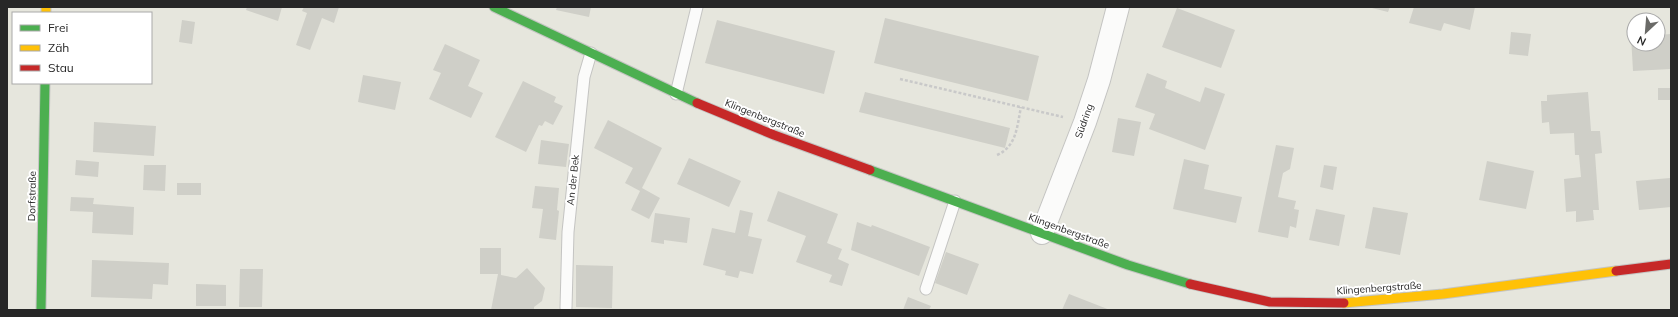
<svg xmlns="http://www.w3.org/2000/svg" width="1678" height="317" viewBox="0 0 1678 317" font-family="Mulish,sans-serif">
  <style>
    .building { fill: #cfcfc8 }
    .lines { fill: none; stroke-linecap: round; stroke-linejoin: round }
    .lane-casing { stroke: #c4c4c2; stroke-width: 13 }
    .street-casing { stroke: #c4c4c2; stroke-width: 24 }
    .fast-casing { stroke: #c4c4c2; stroke-width: 11 }
    .slow-casing { stroke: #c4c4c2; stroke-width: 11 }
    .jam-casing { stroke: #c4c4c2; stroke-width: 11 }
    .path { stroke: #c9c9c9; stroke-width: 2.5; stroke-dasharray: 3 2; stroke-linecap: butt }
    .lane { stroke: #fbfbfa; stroke-width: 11 }
    .street { stroke: #fbfbfa; stroke-width: 22 }
    .fast { stroke: #4caf50; stroke-width: 9 }
    .slow { stroke: #ffc107; stroke-width: 9 }
    .jam { stroke: #c62828; stroke-width: 9 }
    .labels { text-anchor: middle; dominant-baseline: central; stroke-width: 4; stroke-linejoin: round; paint-order: stroke }
    .street-label { font-size: 10px; fill: #272727; stroke: #fff }
  </style>
  <rect width="100%" height="100%" fill="#e6e6dd"/>
  <path class="building" d="M247,7H282L278,21L246,10Z
    M304,7H339L334,23L322,18L310,50L296,45L307,13L302,11Z
    M557,7H591L589,17L556,10Z
    M1368,7H1390L1388,12Z
    M1414,7H1475L1470,30L1444,23L1441,31L1409,23Z
    M1177,8L1235,30L1221,68L1162,47Z
    M885,18L1039,56L1028,101L874,63Z
    M182,20L195,22L192,44L179,42Z
    M717,20L835,51L824,94L705,63Z
    M1511,32L1531,34L1528,56L1509,54Z
    M1671,34V69L1633,71L1631,36H1634V44H1658V35Z
    M445,44L480,60L468,86L483,93L471,118L429,99L441,73L433,70Z
    M1147,73L1167,81L1165,88L1200,102L1205,87L1225,94L1205,150L1149,129L1155,114L1135,107Z
    M363,75L401,82L395,110L358,102Z
    M523,81L556,97L554,102L563,106L553,125L545,121L542,126L539,125L526,152L495,137Z
    M1658,88H1671V100H1658Z
    M865,92L1010,128L1005,148L859,112Z
    M1588,92L1591,131H1600L1602,153L1595,154L1599,210H1593L1594,220L1576,222V211L1566,212L1564,179L1581,177L1579,155H1575L1574,133L1550,134L1549,122L1542,123L1541,101H1547V95Z
    M1118,118L1141,122L1134,156L1112,152Z
    M608,120L662,148L642,188L660,198L649,219L631,210L640,191L625,183L633,168L594,148Z
    M94,122L156,126L154,156L93,152Z
    M541,140L569,144L566,167L538,164Z
    M1276,145L1294,148L1290,169L1283,173L1278,197L1296,201L1294,209L1299,210L1296,228L1290,226L1288,238L1258,232Z
    M689,158L741,181L729,207L677,184Z
    M1184,159L1209,165L1204,189L1242,197L1236,223L1173,209Z
    M76,160L99,162L98,177L75,175Z
    M1487,161L1534,171L1526,209L1479,200Z
    M144,165H166L165,191L143,190Z
    M1324,165L1337,167L1333,190L1320,187Z
    M1670,178L1671,207L1639,210L1636,181Z
    M177,183H201V195H177Z
    M535,186L559,188L557,210L559,211L556,240L539,238L543,209L532,208Z
    M778,191L838,214L827,243L842,249L838,259L849,264L842,286L829,282L832,275L796,262L806,236L767,221Z
    M71,197L94,198L93,204L134,207L133,235L92,233L93,212L70,211Z
    M1373,207L1408,213L1400,255L1365,248Z
    M1316,209L1345,215L1339,246L1309,240Z
    M740,210L753,213L748,236L762,239L753,274L740,271L738,278L725,275L726,271L703,265L712,228L735,233Z
    M655,213L690,218L687,243L664,240V244L651,242Z
    M857,222L871,227L872,225L930,247L919,276L851,250Z
    M480,248H501V275L516,278L527,268L545,288L542,301L534,307V310H491L498,274H480Z
    M946,252L979,264L967,295L935,283Z
    M92,260L169,263L168,285L153,284L152,299L91,297Z
    M576,265L613,266L612,308L576,307Z
    M240,269H263L262,307H239Z
    M196,284L226,285V306H196Z
    M1069,294L1110,310H1062Z
    M908,297L931,306L929,310H903Z"/>
  <g class="lines">
    <g class="lane-casing">
      <path id="lane" d="M676,94L697,7
        M926,289L955,201
        M566,308L568,232L584,77L591,53"/>
    </g>
    <g class="street-casing">
      <path id="street" d="M1042,233L1085,122L1099,80L1118,7"/>
    </g>
    <g class="fast-casing">
      <path id="fast" d="M494,7L697,103
        M870,170L1128,265L1190,284
        M41,310L45,83"/>
    </g>
    <g class="slow-casing">
      <path id="slow" d="M46,7V13
        M1344,303L1443,294L1616,271"/>
    </g>
    <g class="jam-casing">
      <path id="jam" d="M697,103L774,135L870,170
        M1616,271L1671,264
        M1190,284L1270,302L1344,303"/>
    </g>
    <path class="path" d="M900,79L1063,117
      M997,155C1017,146 1017,126 1021,107"/>
    <use href="#lane" class="lane"/>
    <use href="#street" class="street"/>
    <use href="#fast" class="fast"/>
    <use href="#slow" class="slow"/>
    <use href="#jam" class="jam"/>
  </g>
  <g class="labels">
    <g class="street-label">
      <text transform="translate(765 118) rotate(22)">Klingenbergstraße</text>
      <text transform="translate(1084 121) rotate(-70)">Südring</text>
      <text transform="translate(573 180) rotate(-84)">An der Bek</text>
      <text transform="translate(32 196) rotate(-89)">Dorfstraße</text>
      <text transform="translate(1069 231) rotate(20)">Klingenbergstraße</text>
      <text transform="translate(1379 288) rotate(-4)">Klingenbergstraße</text>
    </g>
  </g>
  <rect width="1678" height="317" fill="none" stroke="#272727" stroke-width="16"/>
  <rect x="12" y="12" width="140" height="72" fill="#ffffff" stroke="#a9a9a9"/>
  <rect x="20" y="25" width="20" height="6" fill="#4caf50" stroke="#a9a9a9"/>
  <text x="48" y="32" font-size="12" fill="#272727">Frei</text>
  <rect x="20" y="45" width="20" height="6" fill="#ffc107" stroke="#a9a9a9"/>
  <text x="48" y="52" font-size="12" fill="#272727">Zäh</text>
  <rect x="20" y="65" width="20" height="6" fill="#c62828" stroke="#a9a9a9"/>
  <text x="48" y="72" font-size="12" fill="#272727">Stau</text>
  <g transform="translate(1646 32) rotate(206)"><circle r="19" fill="#ffffff" stroke="#a9a9a9"/>
  <path d="M0-3L7 15L0 10L-7 15Z" fill="#6a6a67"/>
  <text y="-6" font-size="11" font-weight="bold" text-anchor="middle" fill="#272727">N</text>
  </g>
</svg>
